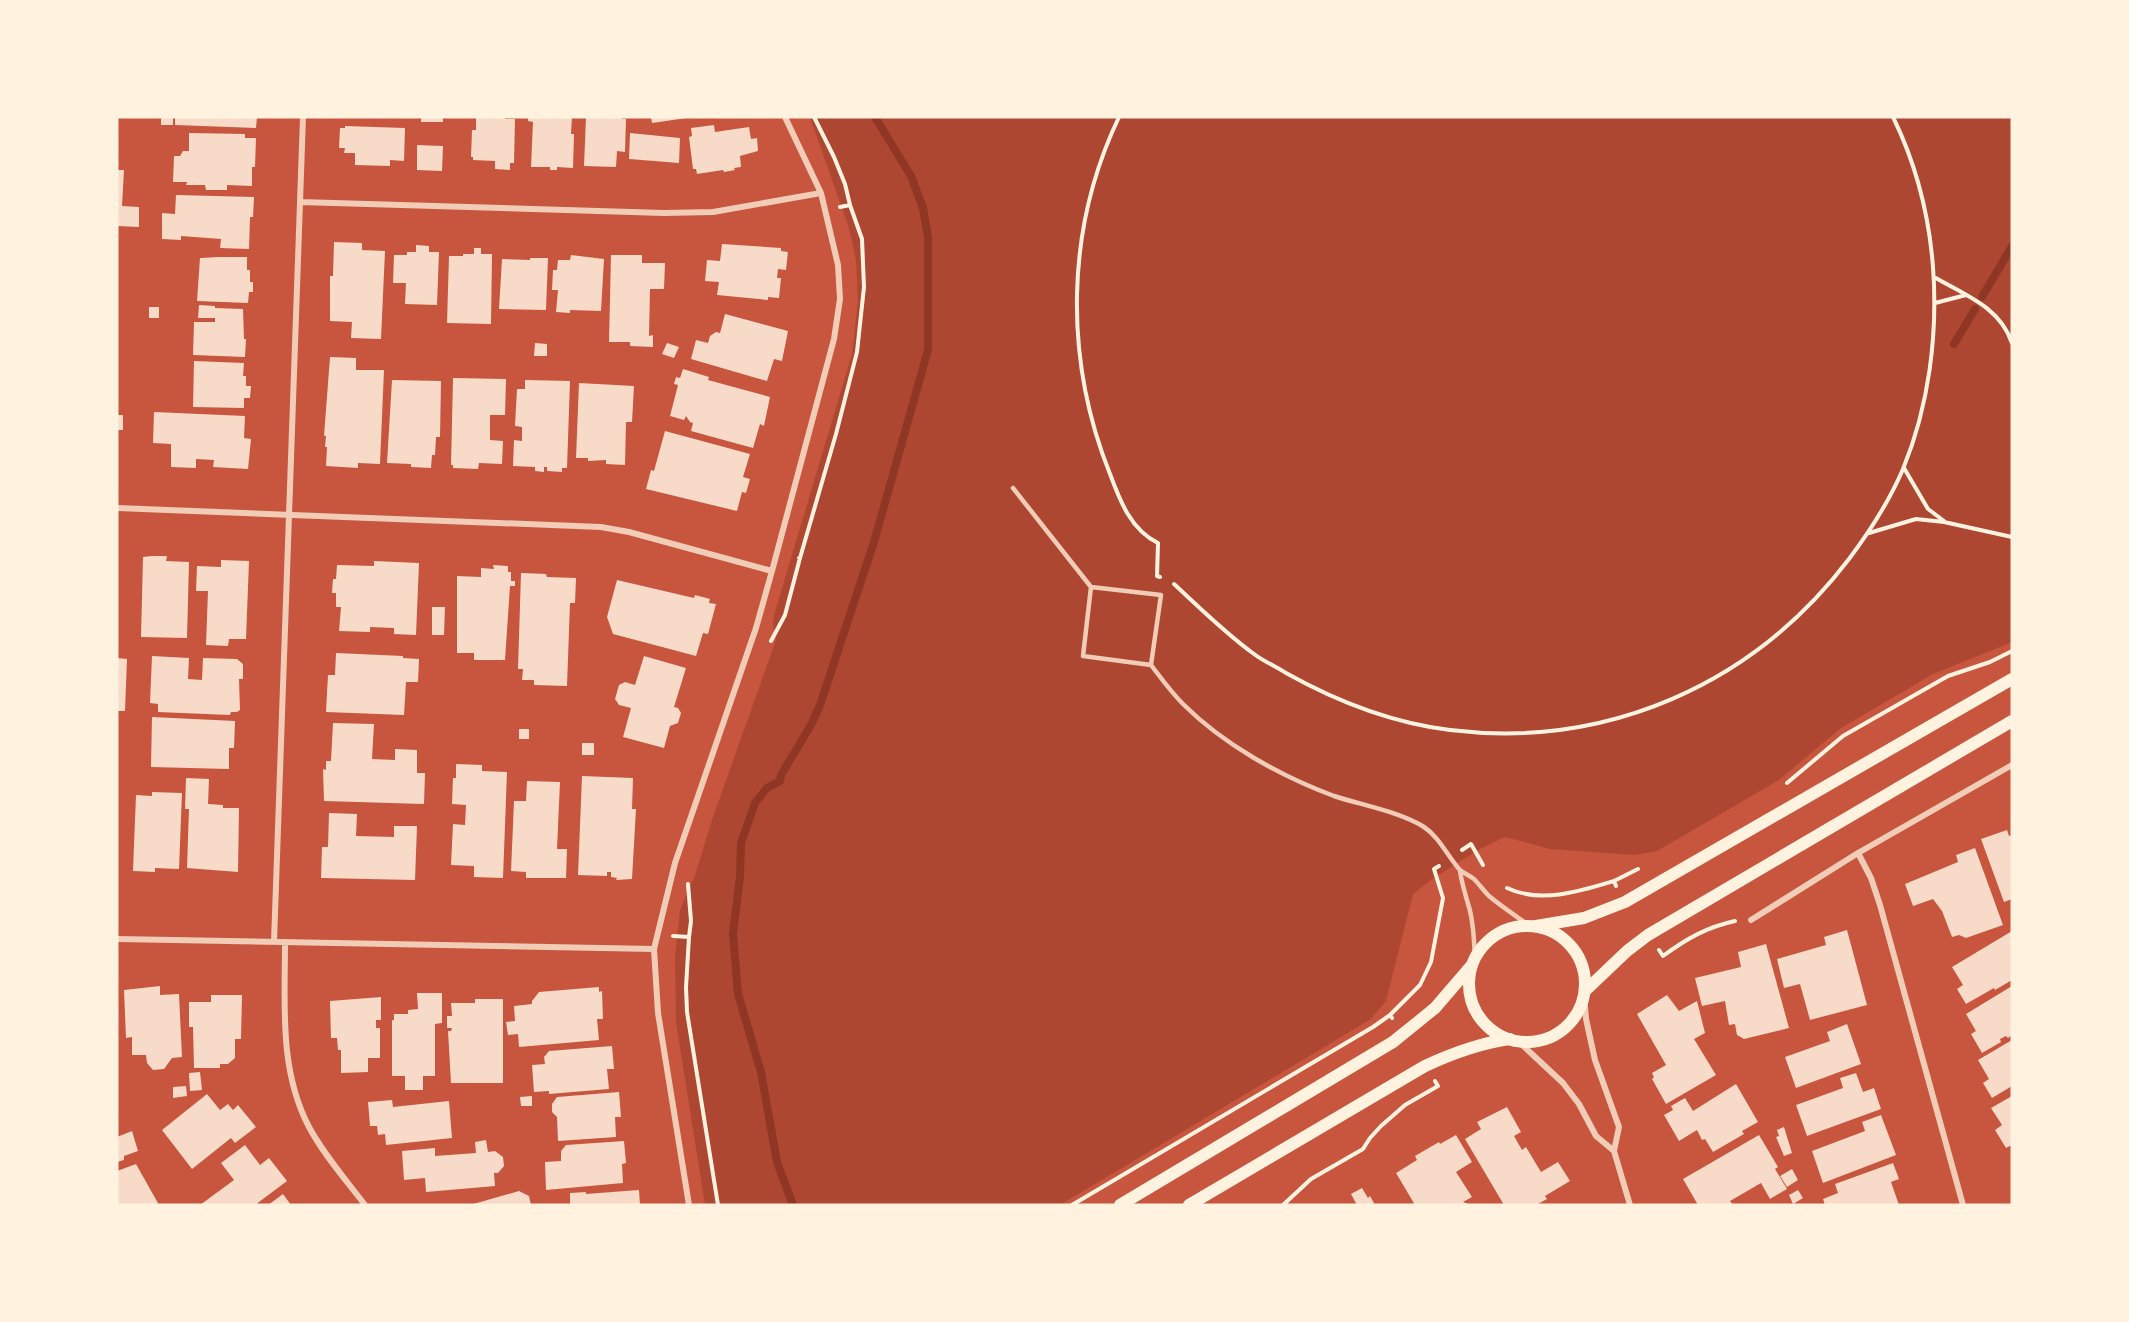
<svg xmlns="http://www.w3.org/2000/svg" width="2129" height="1322" viewBox="0 0 2129 1322" font-family="'Golos Text',sans-serif">
  <style>
    .green { fill: #ae4732 }
    .lines { fill: none; stroke-linecap: round; stroke-linejoin: round }
    .stream { stroke: #8f3625; stroke-width: 8 }
    .building { fill: #f7dbc8 }
    .path { stroke: #fff3e0; stroke-width: 4 }
    .service { stroke: #f1ccb7; stroke-width: 4.5 }
    .minor { stroke: #f1ccb7; stroke-width: 6 }
    .secondary { stroke: #fff3e0; stroke-width: 12 }
  </style>
  <rect width="100%" height="100%" fill="#c8553d"/>
  <path class="green" d="M810,117H2012V642L1933,674L1841,728L1779,780L1657,851L1635,855L1550,849L1505,837L1480,849L1432,879L1413,894L1386,1001L1371,1019L1060,1205H705L676,1022L675,956L680,910L695,875L713,817L776,640L773,625L774,615L852,354L858,301L856,260L849,228Z"/>
  <g class="lines">
    <path class="stream" d="M1982,297L2012,246
      M1954,344L1975,309
      M793,1205L777,1162L761,1072L738,994L733,933L740,877L741,843L755,803L767,788L780,781L781,775L811,725L820,705L874,542L928,350V237L923,208L911,176L875,117"/>
  </g>
  <path class="building" d="M161,117H173V125H161Z
    M175,117H257L256,128L175,125Z
    M421,117H443V122H421Z
    M476,117H505V119H515L514,163H510V170L495,169V161L473,160V157H471L472,130H476Z
    M528,117H572L571,134H574L573,168L557,167V170H550V167H531L533,122L528,121Z
    M586,117H622V119H626L625,152L617,151L616,167L584,166Z
    M651,117H687V118L652,123Z
    M714,125L715,132L749,127L751,139L757,138L758,151L740,156L741,167L734,168L735,170L724,172L723,170L697,174L696,169H693L689,137L692,136L691,128Z
    M345,126L405,128L404,161L390,160V166L355,165V153H344L345,148H339L340,128H345Z
    M189,133L245,134V138H256L255,167H252V186L227,185V190H206L205,185H186L187,182H173L174,156H180L183,151H189Z
    M630,133L680,138L679,163L629,159Z
    M417,145L443,146L442,171L417,170Z
    M117,170H124L122,206L139,207V227L117,226Z
    M176,195L254,197L253,217H250L249,249L220,248L221,239L181,236V240L162,239V213L175,214Z
    M334,242L362,243V250L385,251L381,339L351,338L352,322L330,321V276H333Z
    M722,244L781,248V251L788,252L786,270L778,269L777,278H781L779,298L768,297V300L717,295L719,282L705,281L707,260L720,261Z
    M416,245L429,246V252H439L437,305L405,304L406,283H393L394,255H407V252H416Z
    M474,248H481V254H492L491,324L447,323L449,256H463V254H474Z
    M571,255L604,259L601,311L570,310V313L556,312L558,290H552L553,270H557L558,260H570Z
    M611,255H642V263H665L664,289H650L649,336L653,335V347L630,346V342H609Z
    M219,257H247V270H250V282H253V292H249L248,303L197,301L200,258Z
    M530,258H548L546,310L499,309L502,259L530,260Z
    M199,305L215,306V308L243,309L244,339H246L245,357L193,355L194,322H215V318H198Z
    M149,307H159V318H149Z
    M725,314L788,331L782,361L774,359L767,381L691,359L696,340L708,343L710,336L716,332L720,333Z
    M535,343L547,344V356H534Z
    M667,343L679,347L674,358L662,354Z
    M330,357L356,358V370H384L380,464L358,463V468L326,466L327,447H325L326,436H324Z
    M194,361L244,363L243,376H246V386H251L250,398H244V408L193,407Z
    M683,369L709,377L708,380L770,397L764,426L760,424L753,448L691,431L693,423L690,422L686,416L684,420L670,416L678,385L674,384L676,377L680,378Z
    M453,378L506,379L505,415H490V440L503,441L502,464L479,463L478,469L453,468V465H451Z
    M392,380L441,381L440,437H436L435,455H432L431,468L411,467V464L387,463Z
    M525,380L570,381L567,468H562V472L547,471V467H544V472L535,471V467L513,466L514,440L522,441V427L515,426L517,389H525Z
    M579,383L634,386L632,422H626L625,465L606,464V460L588,461V458H576Z
    M154,412L245,416L244,438L251,439L248,469L213,467L214,460L196,459V468L171,467V444L153,443Z
    M117,415H123V430H117Z
    M665,431L750,454L743,477L750,479L746,493L742,492L737,511L646,489L651,470L654,471Z
    M152,556H167L166,561L189,562L187,638L141,637L143,557Z
    M221,560L249,561L246,639H229L228,646L206,645L208,591H196L197,566L221,567Z
    M374,561L419,563L416,635L394,634V628L370,627V632L339,631L341,607H336V593H332L333,579H336L337,565L374,566Z
    M493,565L508,566V572H511V581H515V586H510L505,660H474V653H457V576L481,577V568L494,569Z
    M521,573L546,574L547,577L576,578L575,603H570L567,686L534,685V680H522L523,669H518Z
    M617,580L694,598L695,595L710,599L709,603L716,604L708,634L703,633L696,656L613,634L607,617Z
    M432,607H445L444,635H432Z
    M336,653L403,656V658L419,659L418,682H406L404,715L326,712L328,675H335Z
    M152,656L189,658L188,679L202,680L203,658L237,659L243,664V679H239L240,710L237,712H231L230,715L158,712V704L150,703Z
    M644,656L686,668L674,707L678,708L681,713L678,723L670,726L664,748L623,737L631,708L619,705L615,699L619,685L625,682L635,685Z
    M117,658L127,659L125,711H117Z
    M152,717L235,721L234,748H229V769L151,767Z
    M333,723L374,724L372,759L395,760V749L417,750V773H425L424,804L324,801L323,769L326,770V761H331Z
    M519,729H529V739H519Z
    M582,743H594V755H582Z
    M456,764L482,765V771L507,772L503,878L474,877V866L451,865L453,824L465,825L466,805L452,804L453,778H456Z
    M582,776L633,778L632,809H636L632,879L616,880L617,878L611,877V872H607V876L578,875Z
    M186,778L209,779L208,804L223,805V808H239L238,872L187,868L189,809H185Z
    M527,781L560,782L557,849H567L566,878H526V872L511,871L514,801H526Z
    M152,792L182,793L179,869L155,868V872L133,871L136,795L152,796Z
    M329,813L357,814L356,836L394,837V826H417L415,880L321,878L322,847H328Z
    M2007,830L2009,836L2012,835V899L2004,902L1981,839Z
    M1975,848L2003,925L1966,938L1959,935L1952,937L1942,911L1933,899L1913,906L1905,884L1958,862L1956,855Z
    M1847,930L1867,1005L1810,1020L1800,984L1784,988L1777,959L1826,945L1824,937Z
    M2012,931V980L1995,990L1994,988L1966,1004L1957,989L1963,985L1952,967Z
    M1766,944L1789,1028L1744,1039L1737,1035L1735,1024L1729,1025L1725,1001L1702,1006L1695,978L1741,967L1738,952Z
    M160,986V995L179,994L182,1057L172,1058L164,1069L153,1070L147,1063L146,1055H132V1037L126,1038L124,990Z
    M2012,986V1035L2008,1038L2006,1036L2000,1039L2001,1042L1982,1053L1971,1034L1976,1031L1966,1014Z
    M599,987V992L602,991L603,1019H597L599,1040L519,1047L518,1034L508,1035L506,1022L515,1021L514,1006L532,1004V1001L539,992Z
    M417,993H442V1023L435,1024V1076H423V1090H405V1076H392V1020H394V1014H408V1010L418,1009Z
    M211,995H242L241,1039H235V1058L228,1064H220V1068H194L193,1027H189V1002H211Z
    M1667,995L1679,1011L1697,1001L1705,1033L1694,1039L1716,1075L1666,1104L1652,1079L1654,1077L1652,1073L1666,1065L1637,1014Z
    M381,997V1020H376V1028H380V1058H368V1072L341,1073V1050H338L337,1038H331L330,1001Z
    M475,999H503V1083H451L448,1031H451L452,1028H447V1016H452L451,1003H475Z
    M1847,1024L1861,1064L1796,1088L1785,1057L1830,1041L1827,1032Z
    M2012,1040V1086L1992,1098L1983,1083L1989,1079L1978,1060Z
    M612,1046L614,1069H607L609,1089L549,1094V1091L534,1092L532,1065L545,1064L544,1057L549,1051Z
    M200,1072L202,1090L190,1091L189,1073Z
    M1856,1073L1863,1092L1874,1088L1881,1109L1807,1136L1796,1105L1843,1088L1840,1078Z
    M1736,1084L1758,1122L1742,1131L1744,1134L1713,1152L1705,1139L1702,1140L1697,1130L1679,1141L1664,1115L1673,1110L1671,1106L1685,1098L1693,1111Z
    M186,1086L187,1096L173,1098V1087Z
    M619,1092L621,1117H615L616,1137L558,1141L557,1117L552,1112V1104L557,1097Z
    M207,1094L220,1110L228,1104L233,1110L238,1105L256,1127L235,1143L231,1138L192,1169L162,1130Z
    M532,1096V1106H521L520,1097Z
    M2012,1096V1145L2006,1148L1995,1130L2002,1125L1991,1108Z
    M392,1100L393,1107L449,1101L452,1138L386,1145L385,1134L378,1135L377,1126H370L368,1102Z
    M1507,1107L1521,1132L1514,1136L1522,1150L1526,1147L1541,1172L1558,1162L1570,1181L1545,1196L1547,1199L1536,1205H1504L1465,1139L1481,1129L1477,1122Z
    M1881,1115L1896,1155L1823,1183L1812,1151L1865,1131L1862,1122Z
    M1784,1127L1792,1153L1784,1156L1776,1137L1779,1136L1777,1130Z
    M132,1131L138,1151L124,1156V1160L117,1162V1137Z
    M1456,1135L1472,1162L1456,1172L1472,1197L1463,1202L1471,1205H1415L1396,1173L1417,1160L1415,1156L1439,1142L1440,1144Z
    M1759,1135L1778,1167L1775,1169L1787,1189L1770,1199L1761,1183L1730,1201L1733,1205H1698L1683,1179Z
    M486,1140L488,1152L495,1151L503,1157L504,1166L498,1173H494L495,1186L426,1192L425,1178L404,1180L402,1151L435,1148V1156L476,1153L475,1142Z
    M624,1141L626,1163L622,1164L623,1183L546,1190L545,1162L561,1161V1151L566,1145Z
    M245,1145L260,1165L269,1158L287,1181L255,1205H200L234,1180L221,1163Z
    M1893,1163L1899,1179L1891,1182L1899,1205H1825L1823,1199L1838,1193L1835,1184Z
    M136,1164L159,1205H117V1171Z
    M1792,1169L1798,1180L1787,1187L1780,1176Z
    M1362,1188L1368,1198L1370,1196L1375,1205H1357L1351,1194Z
    M639,1190L640,1205H570V1193L586,1192V1194Z
    M1798,1190L1803,1198L1793,1204L1789,1195Z
    M519,1191L529,1196L531,1205H470Z
    M283,1194L291,1205H268Z"/>
  <g class="lines">
    <path class="path" d="M814,117L834,157L845,184L850,205L840,207
      M1119,117C1065,230 1064,359 1110,474C1120,501 1131,530 1158,543L1157,576L1160,577
      M1934,277C1965,295 2000,307 2012,343
      M1935,303L1966,295
      M1904,468L1928,509L1944,521
      M1869,533L1916,519L1944,522L2012,537
      M799,558H800L836,434L857,352L864,287L862,239L850,205
      M1174,584C1200,608 1225,633 1254,654C1263,661 1275,666 1286,673C1336,701 1392,723 1450,730C1607,749 1753,685 1849,559C1870,531 1889,502 1903,469C1929,406 1938,334 1933,267C1929,215 1916,164 1893,117
      M771,641L785,615L800,558
      M1787,783L1843,736L1948,676L1990,662L2012,651
      M1462,850L1471,844L1483,865
      M1614,881L1638,869
      M1507,888C1541,904 1581,891 1614,881L1616,886
      M673,936L689,937L691,921L688,884
      M689,937L686,987L687,1012L718,1205
      M1659,950L1663,956C1686,939 1707,927 1735,921
      M1392,1018L1390,1015L1420,985L1431,962L1443,898L1434,869L1439,866
      M1072,1205L1373,1027L1390,1015
      M1283,1205L1311,1179L1363,1149L1370,1138L1381,1126L1405,1105L1438,1086L1435,1081"/>
    <path class="service" d="M1013,488L1091,587L1083,656L1151,665C1161,678 1171,692 1183,704C1223,744 1280,776 1334,796C1361,805 1401,812 1424,827C1439,837 1447,855 1459,869C1463,873 1469,875 1474,879C1479,884 1484,891 1489,896C1502,907 1516,916 1530,926
      M1091,587L1161,595L1151,665
      M1460,871C1462,884 1465,894 1469,907C1474,924 1474,942 1475,959"/>
    <path class="minor" d="M300,202L664,213L713,212L821,193
      M117,508L601,527L629,532L772,571
      M1858,853L1871,878L1880,905L1963,1205
      M1751,920L1858,853L2012,765
      M117,939L654,949
      M274,942L303,117
      M285,943C285,1005 279,1070 309,1127C324,1155 346,1180 365,1205
      M1584,995L1586,1019L1595,1060L1619,1127L1614,1151L1630,1205
      M1518,1041L1563,1083L1579,1104L1596,1136L1614,1151
      M689,1205L658,1013L654,949L675,863L756,628L772,571L834,339L840,299L838,265L821,193L785,117"/>
    <path class="secondary" d="M1536,926L1584,918L1625,902L2012,679
      M1469 984a58 58 0 1 1 116 0a58 58 0 1 1-116 0Z
      M1585,991L1627,951L1648,935L2012,721
      M1120,1205L1393,1042L1435,1008L1472,965
      M1189,1205L1425,1066C1453,1053 1480,1043 1510,1039"/>
  </g>
  <rect width="2129" height="1322" fill="none" stroke="#fff3e0" stroke-width="237"/>
</svg>
